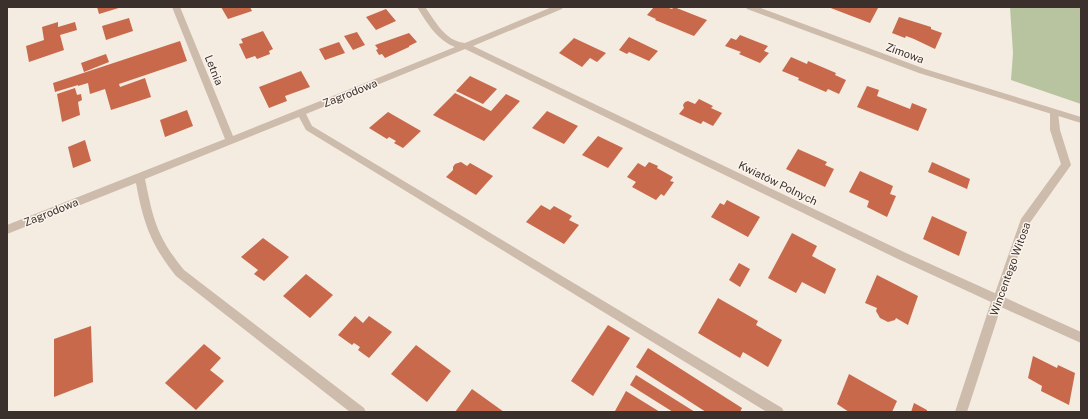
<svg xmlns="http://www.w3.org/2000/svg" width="1088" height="419" viewBox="0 0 1088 419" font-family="'Public Sans',sans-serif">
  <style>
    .green { fill: #b8c4a0 }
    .building { fill: #c8694b }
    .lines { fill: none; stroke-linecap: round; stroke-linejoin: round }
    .lane { fill: #cdbbac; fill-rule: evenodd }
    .street { fill: #cdbbac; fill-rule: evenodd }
    .labels { text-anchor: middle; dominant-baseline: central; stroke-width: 3; stroke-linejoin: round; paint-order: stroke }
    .street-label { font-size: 11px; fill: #3b302b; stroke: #fbf5ee }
  </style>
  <rect width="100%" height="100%" fill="#f4ebe1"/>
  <path class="green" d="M1010,7H1081V104L1011,80L1013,53Z"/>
  <path class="building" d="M97,7H122L99,14Z
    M221,7H250L252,11L228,19Z
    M654,7H666L672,9L674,7L707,20L694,36L655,20L656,19L647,15Z
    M828,7H876L878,8L870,23Z
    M386,9L396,21L376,30L366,17Z
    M899,17L931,27V29L942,33L935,49L914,39L906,36L905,38L892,33Z
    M129,18L133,31L106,40L102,26Z
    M58,22V27L75,22L77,30L60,35L64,50L29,62L26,46L44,40L42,27Z
    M263,31L273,49L269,51L270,54L257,59L255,56L246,59L239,44L243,43L241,39Z
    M357,32L365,45L353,50L344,36Z
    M409,33L417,42L409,46V47L385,58L382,54L379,55L376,50L378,49L375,45Z
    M740,35L768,46L764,51L769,53L760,63L739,54L741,52L725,46L731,38L736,40Z
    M629,37L658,51L649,61L629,52L627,54L619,50Z
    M574,38L606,53L597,62L590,58L582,67L559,53Z
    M180,41L187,61L119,84L120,87L145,78L151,97L111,110L105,89L90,94L88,83L78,86V85L55,92L53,83Z
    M339,42L345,53L325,60L319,49Z
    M106,54L109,62L84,72L81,63Z
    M791,57L807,64L808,61L836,73L835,75L846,80L839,94L828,89L826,92L798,80L799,78L782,71Z
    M301,71L310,87L285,96L287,101L269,108L259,87Z
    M470,76L497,89L483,104L456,91Z
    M867,86L879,90L877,96L910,109L912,103L927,109L918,131L857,107Z
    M75,88L77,95L81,94L82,100L78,102L80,115L62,122L57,94Z
    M455,93L491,111L506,94L520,101L484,141L433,115Z
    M699,99L713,106L711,108L722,113L713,126L703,121L701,124L679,114L684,108L683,105L685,102L688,101L695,104Z
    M187,110L193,126L165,137L160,120Z
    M547,111L578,126L564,144L532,128Z
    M388,112L421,131L403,148L394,143L396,141L389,137L387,139L369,128Z
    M598,136L623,148L608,168L582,155Z
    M85,140L91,161L73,168L68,147Z
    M798,149L827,162L825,165L834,169L825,187L786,169Z
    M461,162L467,166L470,163L493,176L476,195L446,177L453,170V167L455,164Z
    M649,162L658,166L657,168L673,177L670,181L674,182L664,196L661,194L656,200L632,187L636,182L627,177L638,163L645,167Z
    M932,162L970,179L967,189L928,172Z
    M860,171L893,186L890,194L896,196L887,217L867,207L869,201L849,192Z
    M727,200L760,217L748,237L711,217L720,203L724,205Z
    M541,205L550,210L554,206L572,216L569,220L579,225L564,244L526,222Z
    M932,216L967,232L959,256L923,239Z
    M792,233L817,246L812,256L836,269L825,294L802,282L796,293L768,278Z
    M263,238L289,257L264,281L254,274L258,270L241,257Z
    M739,263L750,269L740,287L729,280Z
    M306,274L333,295L310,318L283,296Z
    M877,275L918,296L908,325L896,318L895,320L888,322L880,318L876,311L877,308L865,303Z
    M718,298L758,321L756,325L782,340L768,367L743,352L740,358L698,333Z
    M355,316L363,323L369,316L392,332L369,358L358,350L360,347L354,343L352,345L338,335Z
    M608,325L630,338L593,396L571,381Z
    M91,326L93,382L54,397V339Z
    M204,344L221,358L210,370L224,381L196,410L165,383Z
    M416,345L451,371L427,402L391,374Z
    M648,348L742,408L740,412H706L636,367Z
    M1033,356L1057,368L1058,365L1075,373L1069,405L1041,391L1042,386L1028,378Z
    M849,374L897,401L892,412H849L837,404Z
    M636,375L695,412H673L630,385Z
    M472,389L504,412H455Z
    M626,391L660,412H617L615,411Z
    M914,403L927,410V412H911Z"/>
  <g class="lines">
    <path class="lane" d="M1054,109L1058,112L1060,130L1071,165L1029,224L1003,299L1002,303L998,304L994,303L993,299L1021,219L1061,164L1050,130V112Z"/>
    <path class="street" d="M172,7H180L233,136L455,47C437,40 427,23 417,7H425C436,22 445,41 465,43L552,7H563L562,9L473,46L906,253L1081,332V343L1001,307L967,412H955L991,302L898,259L465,49L306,114L312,126L782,408L784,412H767L306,130L299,117L145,179C153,219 157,237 184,270L364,408L366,412H350L176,276C151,245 143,222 136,183L7,234V225L225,139Z
      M746,7H758L925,69L1081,117V123L919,73L747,9Z"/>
  </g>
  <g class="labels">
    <g class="street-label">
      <text transform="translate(905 53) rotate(20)">Zimowa</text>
      <text transform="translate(214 70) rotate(68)">Letnia</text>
      <text transform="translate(350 93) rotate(-22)">Zagrodowa</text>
      <text transform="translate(778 183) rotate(26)">Kwiatów Polnych</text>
      <text transform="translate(51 212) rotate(-22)">Zagrodowa</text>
      <text transform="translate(1010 269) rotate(-70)">Wincentego Witosa</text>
    </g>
  </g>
  <rect width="1088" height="419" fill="none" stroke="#3b302b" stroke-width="16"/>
</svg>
